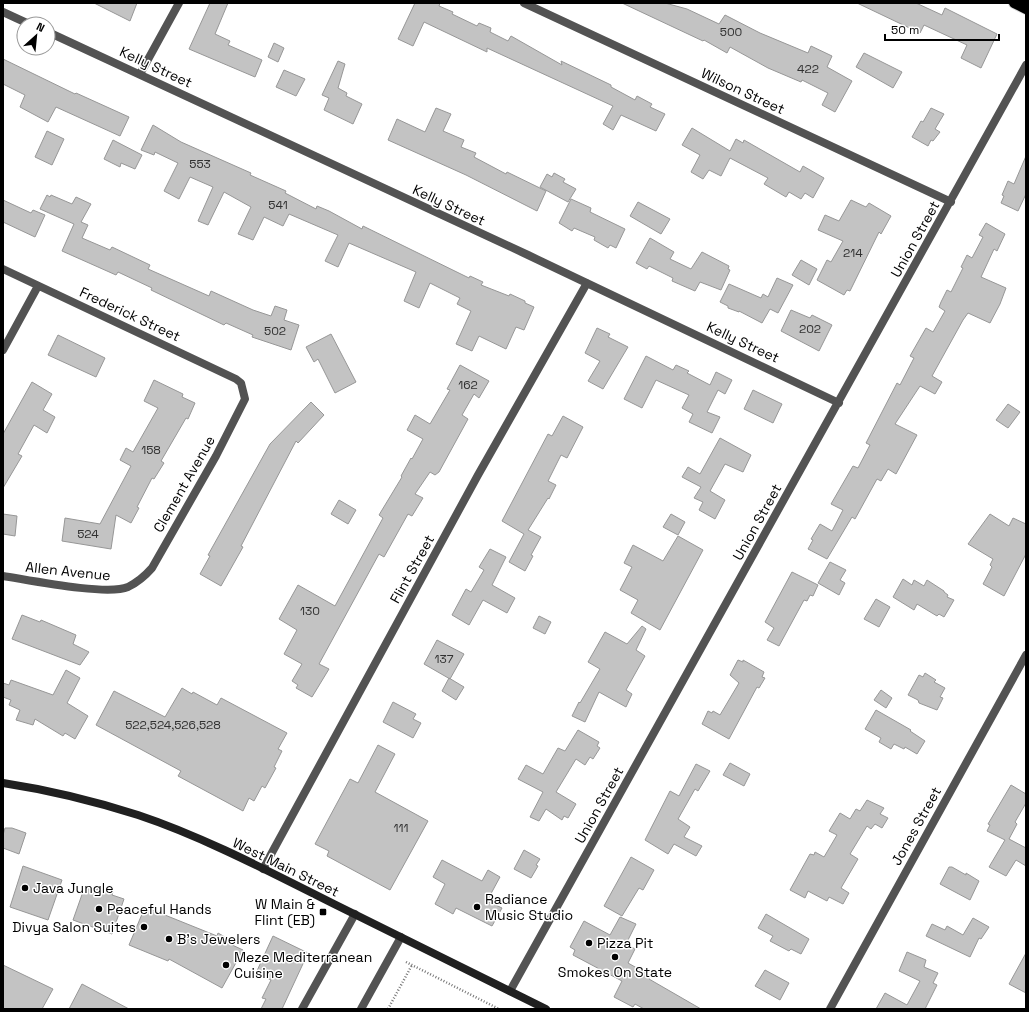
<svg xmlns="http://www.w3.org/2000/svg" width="1029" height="1012" viewBox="0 0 1029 1012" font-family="'Space Grotesk',sans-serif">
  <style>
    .building { fill: #c3c3c3; stroke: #979797 }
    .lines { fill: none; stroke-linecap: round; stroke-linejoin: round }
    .primary-casing { stroke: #dbdbdb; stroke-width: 12 }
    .path { stroke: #757575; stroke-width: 2.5; stroke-dasharray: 1 2; stroke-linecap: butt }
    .lane { stroke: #535353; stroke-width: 8 }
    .street { stroke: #535353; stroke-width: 8 }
    .secondary { stroke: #202020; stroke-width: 8 }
    .primary { stroke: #000; stroke-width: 10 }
    .poi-dot { fill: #000; stroke: #fff; stroke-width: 1.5 }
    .labels { text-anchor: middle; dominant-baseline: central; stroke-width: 3; stroke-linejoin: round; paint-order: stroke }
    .number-label { font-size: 12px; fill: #313131 }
    .street-label { font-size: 14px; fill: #000; stroke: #fff }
    .poi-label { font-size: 14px; fill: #000; stroke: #fff; text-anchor: start }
  </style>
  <rect width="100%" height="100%" fill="#fff"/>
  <path class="building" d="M94,3H137L130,21Z
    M210,3H228L215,34L230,41L228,45L262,60L255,77L189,49Z
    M415,3H440L439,6L453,12L452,14L477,26L479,23L491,28L490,32L508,41L511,36L562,65L561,61L611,85V87L635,100L637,96L652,104L650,107L665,114L656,131L621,115L613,130L603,124L613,106L487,48V52L424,22L413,46L398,39Z
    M622,3H665L687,9L719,24L725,15L760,33L808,53L811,46L832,56L827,67L852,81L835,112L822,105L828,93L802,80L801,82L768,68L730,47L727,53L704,40L703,41Z
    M857,3H916L942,15L945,8L997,34L981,68L961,58L967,45L924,25L920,33Z
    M274,43L284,48L278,62L268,57Z
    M864,53L902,72L893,88L856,67Z
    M3,59L75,94L76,93L129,117L120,136L56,107L48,122L20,107L25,95L3,84Z
    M338,61L345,64L338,88L347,93L346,96L362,104L353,124L324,110L329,98L322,95Z
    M284,70L305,79L296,96L276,87Z
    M436,108L451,114L443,131L464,140L461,147L476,153L474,157L506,174L507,172L546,191L537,211L466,175L388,140L397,119L425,132Z
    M931,108L944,114L935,129L940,132L933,141L931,140L928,146L912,137L921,121L923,122Z
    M153,125L181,142L251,173L250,175L286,191L285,193L316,209L317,206L329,211L362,229L363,226L469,278L470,276L483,282L481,285L509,296L510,294L525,301V303L534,307L524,330L516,327L506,349L479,336L472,351L456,344L471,311L457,304L460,298L430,283L419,308L404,301L416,272L349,243L338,267L325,261L338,235L289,214L283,226L264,217L253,240L238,234L251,207L224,192L208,225L198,221L213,187L190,177L179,199L164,191L178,163L155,152L154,155L141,150Z
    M692,128L730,151L736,139L743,143L744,140L800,172L803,166L824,178L813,198L805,193L801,199L789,192L786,197L764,184L768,178L730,158L721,176L709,170L703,179L691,172L700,155L682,145Z
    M47,131L64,139L52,165L35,157Z
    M113,140L142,155L135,169L121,163L120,167L104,159Z
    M1026,156V194L1018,211L1001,203L1004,196L1002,195L1008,181L1014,184Z
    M554,173L565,179L563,182L576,189L568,202L540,187L547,174L552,177Z
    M47,195L50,197L51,195L72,204L76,197L91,204L81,222L88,225L82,238L110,250L112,247L150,265L148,269L209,296L211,291L253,310L271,316L275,306L287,310L284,320L299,325L291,350L252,337L253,335L226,323L224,325L151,290L152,288L118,272L116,275L62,251L74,224L40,209Z
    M571,199L591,208L590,212L625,229L616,248L610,245L608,248L594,240L595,237L574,228L572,231L559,223Z
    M3,200L31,213L33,210L45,215L35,237L3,222Z
    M851,200L866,207L869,203L891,216L881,234L879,232L850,291L847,290L844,295L817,280L827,260L831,262L843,241L818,230L825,215L839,221Z
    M638,202L670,219L661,234L630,216Z
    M986,223L1005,234L997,251L994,249L981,277L1006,288L1000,304L990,323L968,313L963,320L932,376L942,382L935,394L920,386L895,424L917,435L896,474L888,469L881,481L877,479L855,519L852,517L827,559L808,549L813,540L811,539L820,524L832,531L843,510L831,504L853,466L858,468L870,445L866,443L897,383L900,385L914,358L910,356L926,328L933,332L945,311L939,307L941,302L947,290L951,292L963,268L961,267L967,255L972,258L983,237L979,235Z
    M650,238L674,252L670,259L691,269L702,252L729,266L728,269L730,270L721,290L700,282L695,291L672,281L673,278L649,266L647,269L636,263Z
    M801,260L817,269L809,285L792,275Z
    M777,278L793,285L778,313L770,309L762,323L739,311V312L728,308V306L720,302L729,284L761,298L763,294L768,297Z
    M791,310L810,318L812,315L832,325L819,351L781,331Z
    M597,328L610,334L608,337L628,347L603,389L588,381L600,361L585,353Z
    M331,334L356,382L335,393L318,359L314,362L306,347Z
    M58,335L105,358L96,377L48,355Z
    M646,356L673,370L676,365L689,371L687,373L710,385L716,372L732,380L725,394L718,390L707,412L720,417L712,433L689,422L693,414L682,408L689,395L656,380L642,408L624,399Z
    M460,365L489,381L479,398L474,394L462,415L468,419L439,472L435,475L430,472L415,494L423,498L412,516L408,514L384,557L379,554L319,664L329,669L312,697L296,688L298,685L292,681L302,664L284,654L297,630L279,619L298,585L335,606L383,518L379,515L402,477L401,476L411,458L412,459L423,439L407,430L415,415L430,424L450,390L447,389Z
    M154,380L183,394L182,397L195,403L188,419L186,418L161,461L164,463L154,479L152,478L137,507L139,508L131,523L116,515L111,549L62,541L65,518L100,524L131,466L120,460L126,448L133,452L158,408L144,401Z
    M32,382L52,394L43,410L55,417L47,433L34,425L18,454L22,456L3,488V434Z
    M753,390L782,404L773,423L744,409Z
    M311,402L324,415L298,443L296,441L241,546L243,547L221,586L200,574L210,556L208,555L270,444Z
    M1008,404L1020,412L1008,428L996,420Z
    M563,416L583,427L567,458L561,455L548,481L556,485L549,499L548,498L528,530L541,537L531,555L533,556L525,571L509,562L524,534L502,521L548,434L552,436Z
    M720,438L751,455L743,472L725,464L710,491L725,500L715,519L699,510L703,502L694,498L701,487L682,477L688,467L700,474Z
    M339,500L356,510L348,524L331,514Z
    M3,514L17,516L15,536L3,534Z
    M671,514L685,522L678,535L663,527Z
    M990,514L1009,526L1013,518L1026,524V554L1004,596L983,584L992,567L990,565L993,559L968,544Z
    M678,536L703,550L660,630L631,613L638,600L620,590L632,567L624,563L633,545L663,561Z
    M490,549L506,557L492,585L515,598L507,613L483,600L469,625L452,615L466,589L471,592L484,570L479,567Z
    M830,562L846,570L840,580L845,583L839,595L818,583Z
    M792,572L818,585L813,596L810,595L807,601L804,600L779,646L767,640L774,628L765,622Z
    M903,579L912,585L914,580L924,586L927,580L944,591V592L948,595L947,597L954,600L944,617L939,614L937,616L917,604L914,610L893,597Z
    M876,599L890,607L879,627L864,619Z
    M22,615L40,622L41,620L76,635L73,644L89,652L80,665L12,639Z
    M539,616L551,622L545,634L533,628Z
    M642,626L646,629L636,650L645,656L626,690L632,694L626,707L599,692L585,722L572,716L579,702L580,703L600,669L588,662L605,632L627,644Z
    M437,640L464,654L450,679L424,664Z
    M738,660L743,662V660L764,672L762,677L765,678L759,688L757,687L729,739L702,724L708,711L712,713L713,711L720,715L739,683L730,675Z
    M66,670L80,678L67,703L88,716L75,739L65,733L63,736L35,719L33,725L16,720L20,710L9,705L11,700L3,697V683L9,685L11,680L53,695Z
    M925,673L936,680L934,682L945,688L940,697L943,698L937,710L919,703L918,700L908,695L919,675L923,677Z
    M449,678L464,687L456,700L442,691Z
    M182,688L192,694L193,692L217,705L221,698L287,733L278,749L282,751L274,767L276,768L265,788L262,786L254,801L249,798L243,811L178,776L181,771L96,725L114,691L165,717Z
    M881,690L892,698L886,708L874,700Z
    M393,702L416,714L413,719L421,723L413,738L383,722Z
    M876,710L911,730L910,731L925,741L917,754L905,747L904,749L894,744L891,749L879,742L881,738L865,729Z
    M578,730L599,742L597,746L600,748L593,759L590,757L585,765L576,759L556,792L576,804L568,818L564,816L562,820L546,809L539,821L530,817L543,792L518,779L526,765L543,774L558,748L565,751Z
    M378,745L395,754L375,792L428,821L390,890L327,856L329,851L315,844L350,779L358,783Z
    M730,763L750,774L744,786L723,775Z
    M696,764L710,771L698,791L695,789L678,819L690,827L684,837L702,846L696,856L674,844L668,854L645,840L670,791L679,796Z
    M1011,785L1026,794V803L1015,822L1017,824L1009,839L1026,848V866L1016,860L1006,876L989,867L1005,840L987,831L990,825L988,824Z
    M867,800L884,808L880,814L888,818L882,828L875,824L871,829L867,826L850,854L858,859L841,888L849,893L843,904L829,897L827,901L808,891L805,898L790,890L810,854L814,855L815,852L824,857L837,835L829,831L840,813L850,819L856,809L860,811Z
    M5,828H12L26,833L19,854L3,848V835Z
    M524,850L540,859L536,865L538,866L531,878L514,869Z
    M631,857L654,870L643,890L639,888L622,916L604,906Z
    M442,860L482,881L488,870L500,877L487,901L502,908L492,926L456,908L453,914L435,904L445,884L433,877Z
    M23,866L62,880L48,920L10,907Z
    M949,867H952L966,875V873L979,881L970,900L940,884Z
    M85,886L97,890L98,887L113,892L112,895L124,899L112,934L73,920Z
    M145,907L217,936L218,933L232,941L230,944L243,950L222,988L169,959L168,961L129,945Z
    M766,914L809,939L801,954L791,949L789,951L770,941L773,936L758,928Z
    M620,917L636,924L626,944L635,949L628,963L651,976L649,979L701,1009H644L635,1004L633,1007L614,997L622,981L573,955L575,950L570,947L584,921L610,935Z
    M973,918L989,927L981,939L979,938L970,957L926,936L932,924L945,930L947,926L963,935Z
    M273,936L308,953L282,1009H261L266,999L262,998L271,980L256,973Z
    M907,952L926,960L924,967L938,973L933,983L937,985L925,1009H876L885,993L907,1005L920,981L899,971Z
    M1026,953V993L1009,984Z
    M3,965L53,989L42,1009H3Z
    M765,970L789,983L780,1000L755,986Z
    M82,984L129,1009H69Z"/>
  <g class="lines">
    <g class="primary-casing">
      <path id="primary" d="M1014,3L1026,9"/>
    </g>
    <path class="path" d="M406,962L499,1009
      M388,1009L412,965"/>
    <path class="lane" d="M302,1009L355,914"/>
    <path class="street" d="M524,3L951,202
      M3,12L29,24
      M48,32L528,255L839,403
      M140,74L179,3
      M3,269L236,379L241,383L245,399L216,456L152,568C145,576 138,582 128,587C107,596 29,580 3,576
      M3,350L38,286
      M263,869L478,475L587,283
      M510,991L1026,65
      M361,1009L401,937
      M830,1009L1026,655"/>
    <path class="secondary" d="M3,783C49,790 94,801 138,815C204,837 272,873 334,904C405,939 475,974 546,1009"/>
    <use href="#primary" class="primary"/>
  </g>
  <g class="poi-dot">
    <circle cx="25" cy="888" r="4"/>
    <circle cx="477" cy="907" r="4"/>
    <circle cx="99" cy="909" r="4"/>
    <rect x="319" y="908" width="8" height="8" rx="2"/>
    <circle cx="144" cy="927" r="4"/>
    <circle cx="169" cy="939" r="4"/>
    <circle cx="589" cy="943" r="4"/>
    <circle cx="615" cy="957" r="4"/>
    <circle cx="226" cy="965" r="4"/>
  </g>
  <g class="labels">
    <g class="number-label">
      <text x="731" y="32">500</text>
      <text x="808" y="69">422</text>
      <text x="200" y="164">553</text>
      <text x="278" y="205">541</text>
      <text x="853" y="253">214</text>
      <text x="810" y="329">202</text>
      <text x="275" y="331">502</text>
      <text x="468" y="385">162</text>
      <text x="151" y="450">158</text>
      <text x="88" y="534">524</text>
      <text x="310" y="611">130</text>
      <text x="444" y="659">137</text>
      <text x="173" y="725">522,524,526,528</text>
      <text x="401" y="828">111</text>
    </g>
    <g class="street-label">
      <text transform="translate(156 67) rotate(25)">Kelly Street</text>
      <text transform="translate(743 91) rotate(25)">Wilson Street</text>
      <text transform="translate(449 205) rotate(25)">Kelly Street</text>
      <text transform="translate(915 239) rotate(-61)">Union Street</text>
      <text transform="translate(130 314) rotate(25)">Frederick Street</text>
      <text transform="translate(743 342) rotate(25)">Kelly Street</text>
      <text transform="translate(184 484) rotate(-60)">Clement Avenue</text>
      <text transform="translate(757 522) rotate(-61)">Union Street</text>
      <text transform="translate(412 569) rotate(-61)">Flint Street</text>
      <text transform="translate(68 571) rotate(6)">Allen Avenue</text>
      <text transform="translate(599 805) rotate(-61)">Union Street</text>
      <text transform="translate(916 826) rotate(-61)">Jones Street</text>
      <text transform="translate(286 867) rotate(26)">West Main Street</text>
    </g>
    <g class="poi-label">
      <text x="33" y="888">Java Jungle</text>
      <text x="485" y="899">Radiance<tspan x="485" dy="16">Music Studio</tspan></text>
      <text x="315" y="904" text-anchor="end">W Main &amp;<tspan x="315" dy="16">Flint (EB)</tspan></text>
      <text x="107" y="909">Peaceful Hands</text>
      <text x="136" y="927" text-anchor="end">Divya Salon Suites</text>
      <text x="177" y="939">B's Jewelers</text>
      <text x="597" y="943">Pizza Pit</text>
      <text x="234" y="957">Meze Mediterranean<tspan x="234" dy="16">Cuisine</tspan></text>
      <text x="615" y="972" text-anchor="middle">Smokes On State</text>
    </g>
  </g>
  <rect width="1029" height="1012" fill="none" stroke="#000000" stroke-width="8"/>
  <g transform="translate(36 36) rotate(27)"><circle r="19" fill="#ffffff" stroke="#999999"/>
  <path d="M0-3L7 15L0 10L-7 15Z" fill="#000000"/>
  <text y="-6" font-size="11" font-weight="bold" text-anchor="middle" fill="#000000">N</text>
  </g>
  <path d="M885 34v6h114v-6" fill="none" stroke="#000000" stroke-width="2"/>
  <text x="891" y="34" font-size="12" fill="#000000" stroke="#ffffff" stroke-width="3" paint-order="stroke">50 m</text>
</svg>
